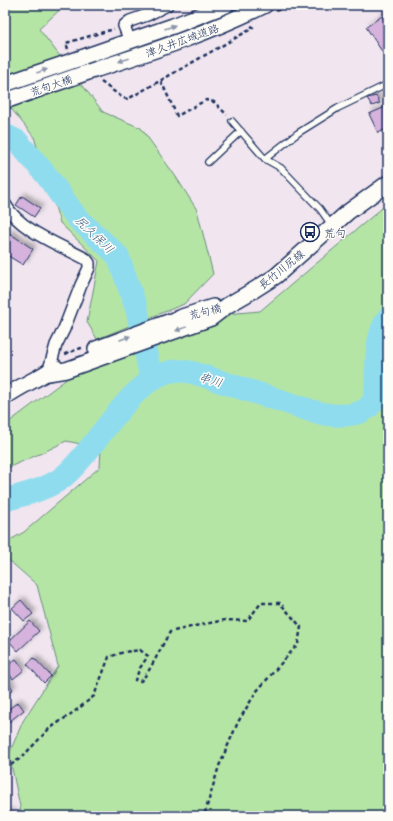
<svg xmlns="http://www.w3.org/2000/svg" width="393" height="821" viewBox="0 0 393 821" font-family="Mali,'Klee One',sans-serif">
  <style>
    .green { fill: #b5e5a4; stroke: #688a81 }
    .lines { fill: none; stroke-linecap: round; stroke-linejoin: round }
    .river { stroke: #90dcef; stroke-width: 23 }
    .building { fill: #d6b3dd; stroke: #1b2f5e; filter: url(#shadow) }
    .service-casing { stroke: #1b2f5e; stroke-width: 8 }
    .minor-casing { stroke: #1b2f5e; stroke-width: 14 }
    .secondary-casing { stroke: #1b2f5e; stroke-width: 18 }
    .path { stroke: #1b2f5e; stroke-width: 2.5; stroke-dasharray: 4 3; stroke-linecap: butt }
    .service { stroke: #fdfcf7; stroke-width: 5.5 }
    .minor { stroke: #fdfcf7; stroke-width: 11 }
    .secondary { stroke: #fdfcf7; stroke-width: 15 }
    .secondary-bridge-casing { stroke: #1b2f5e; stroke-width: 18; stroke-linecap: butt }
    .secondary-bridge { stroke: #fdfcf7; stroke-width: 15 }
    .oneway { fill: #8c96aa }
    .labels { text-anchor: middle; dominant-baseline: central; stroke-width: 3; stroke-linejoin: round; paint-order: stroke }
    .street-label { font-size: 11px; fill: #1b2f5e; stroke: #fdfcf7 }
    .poi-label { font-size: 11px; fill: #1b2f5e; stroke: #fdfcf7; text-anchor: start }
    .water-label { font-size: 12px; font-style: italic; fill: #385a82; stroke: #fdfcf7 }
  </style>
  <defs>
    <filter id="shadow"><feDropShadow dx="3.5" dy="-3.5" stdDeviation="2" flood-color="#0004"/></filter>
  </defs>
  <rect width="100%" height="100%" fill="#f1e6ef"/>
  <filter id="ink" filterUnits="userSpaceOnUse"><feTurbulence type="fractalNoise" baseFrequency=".025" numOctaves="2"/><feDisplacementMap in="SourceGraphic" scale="8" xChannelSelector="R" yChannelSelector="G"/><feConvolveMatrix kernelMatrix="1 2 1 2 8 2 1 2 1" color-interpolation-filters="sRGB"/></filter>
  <g filter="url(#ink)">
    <path class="green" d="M5,5H65L39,29L103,112L141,128L176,177L197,210L213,274L184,304L97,339L87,322L99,261L60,223L34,137L5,101Z
      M388,203V816H22L9,754L23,721L58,666L37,585L5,557V543L24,532L100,467L101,448L66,441L44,452L5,469V425L100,354L191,317L260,311Z"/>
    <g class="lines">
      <path class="river" d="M5,135L17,141L47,176L77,218L118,256L137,310L151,379
        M5,500C25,494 45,490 62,478C96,451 130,378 173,371C180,369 187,372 194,373C223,382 252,392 282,401C297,406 316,414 332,415C347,416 368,415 374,399C376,392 376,384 376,377C377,357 376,336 388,318"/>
    </g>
    <path class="building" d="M382,16L388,26V51L383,53L366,27Z
      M376,96L380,103L372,106L367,98Z
      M388,106V128L378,133L369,114Z
      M388,141V149L384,143Z
      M22,196L40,208L34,217L16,205Z
      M9,233L33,249L23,265L5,254V240Z
      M21,600L33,614L24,621L12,608Z
      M30,621L39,631L18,651L9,641Z
      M34,658L51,676L44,683L27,664Z
      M16,659L24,670L13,679L5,668Z
      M5,678L13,689L5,695Z
      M18,702L24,710L5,725V712Z
      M11,812L12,816H5V814Z"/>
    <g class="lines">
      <g class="service-casing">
        <path id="service" d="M232,121L265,159L281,168L320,209L332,226
          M265,159L298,133L338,108L388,84
          M208,162L241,131"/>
      </g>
      <g class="minor-casing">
        <path id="minor" d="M130,41L124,26L130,21L147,15L167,5
          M5,204C19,230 60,245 86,259L89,263V268L81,285L64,329L56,345L48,373"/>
      </g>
      <g class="secondary-casing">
        <path id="secondary" d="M81,58L173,26L226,5
          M97,69C154,51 211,32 265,5
          M96,349L182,317L213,307
          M48,373L66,370L211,318L228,305L254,290L276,276L348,212L388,183
          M5,397C21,385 39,379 55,367"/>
      </g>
      <path class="path" d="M276,11L288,5
        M68,49L66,43L114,29
        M161,81L177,116L206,100L214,102L227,115
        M101,82L123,98L128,99L253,28L251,25
        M65,354L84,347
        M5,769L22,757L49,729L78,709L94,696L109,657L124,652L140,650L148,656L140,668L135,680L141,681C153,667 160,648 170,632L195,626L225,620L247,621L261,603H280L301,627L298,644L256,692L238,722L219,766L204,816"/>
      <use href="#service" class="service"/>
      <use href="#minor" class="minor"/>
      <use href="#secondary" class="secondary"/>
      <g class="secondary-bridge-casing">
        <path id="secondary-bridge" d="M5,84L81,58
          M5,101L97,69"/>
      </g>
      <use href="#secondary-bridge" class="secondary-bridge"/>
    </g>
    <defs><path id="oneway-solid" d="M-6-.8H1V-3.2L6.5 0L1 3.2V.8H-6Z"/></defs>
    <g class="oneway">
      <use href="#oneway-solid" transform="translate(170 27) rotate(-20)"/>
      <use href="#oneway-solid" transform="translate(124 60) rotate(162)"/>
      <use href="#oneway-solid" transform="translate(42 71) rotate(-19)"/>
      <use href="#oneway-solid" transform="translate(181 329) rotate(160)"/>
      <use href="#oneway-solid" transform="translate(125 338) rotate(-21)"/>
    </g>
  </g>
  <defs>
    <g id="bus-ring" transform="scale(1)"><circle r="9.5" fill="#fdfcf7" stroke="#1b2f5e" stroke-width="1.5"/><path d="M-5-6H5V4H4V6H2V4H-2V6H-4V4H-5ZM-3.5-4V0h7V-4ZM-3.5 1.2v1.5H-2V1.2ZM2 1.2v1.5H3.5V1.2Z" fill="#1b2f5e"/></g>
  </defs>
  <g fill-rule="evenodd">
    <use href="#bus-ring" x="310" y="232"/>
  </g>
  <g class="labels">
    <g class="street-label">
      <text transform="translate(182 40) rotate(-20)">津久井広域道路</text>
      <text transform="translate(51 85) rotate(-19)">荒句大橋</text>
      <text transform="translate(281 269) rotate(-39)">長竹川尻線</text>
      <text transform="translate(205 311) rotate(-15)">荒句橋</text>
    </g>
    <g class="poi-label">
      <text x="324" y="232">荒句</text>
    </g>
    <g class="water-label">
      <text transform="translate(95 234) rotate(44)">尻久保川</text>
      <text transform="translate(211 379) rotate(17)">串川</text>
    </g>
  </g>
  <rect width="393" height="821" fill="none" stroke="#fdfcf7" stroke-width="20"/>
  <rect x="10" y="10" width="373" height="801" fill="none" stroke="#1b2f5e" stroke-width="1.5" filter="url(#ink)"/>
</svg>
